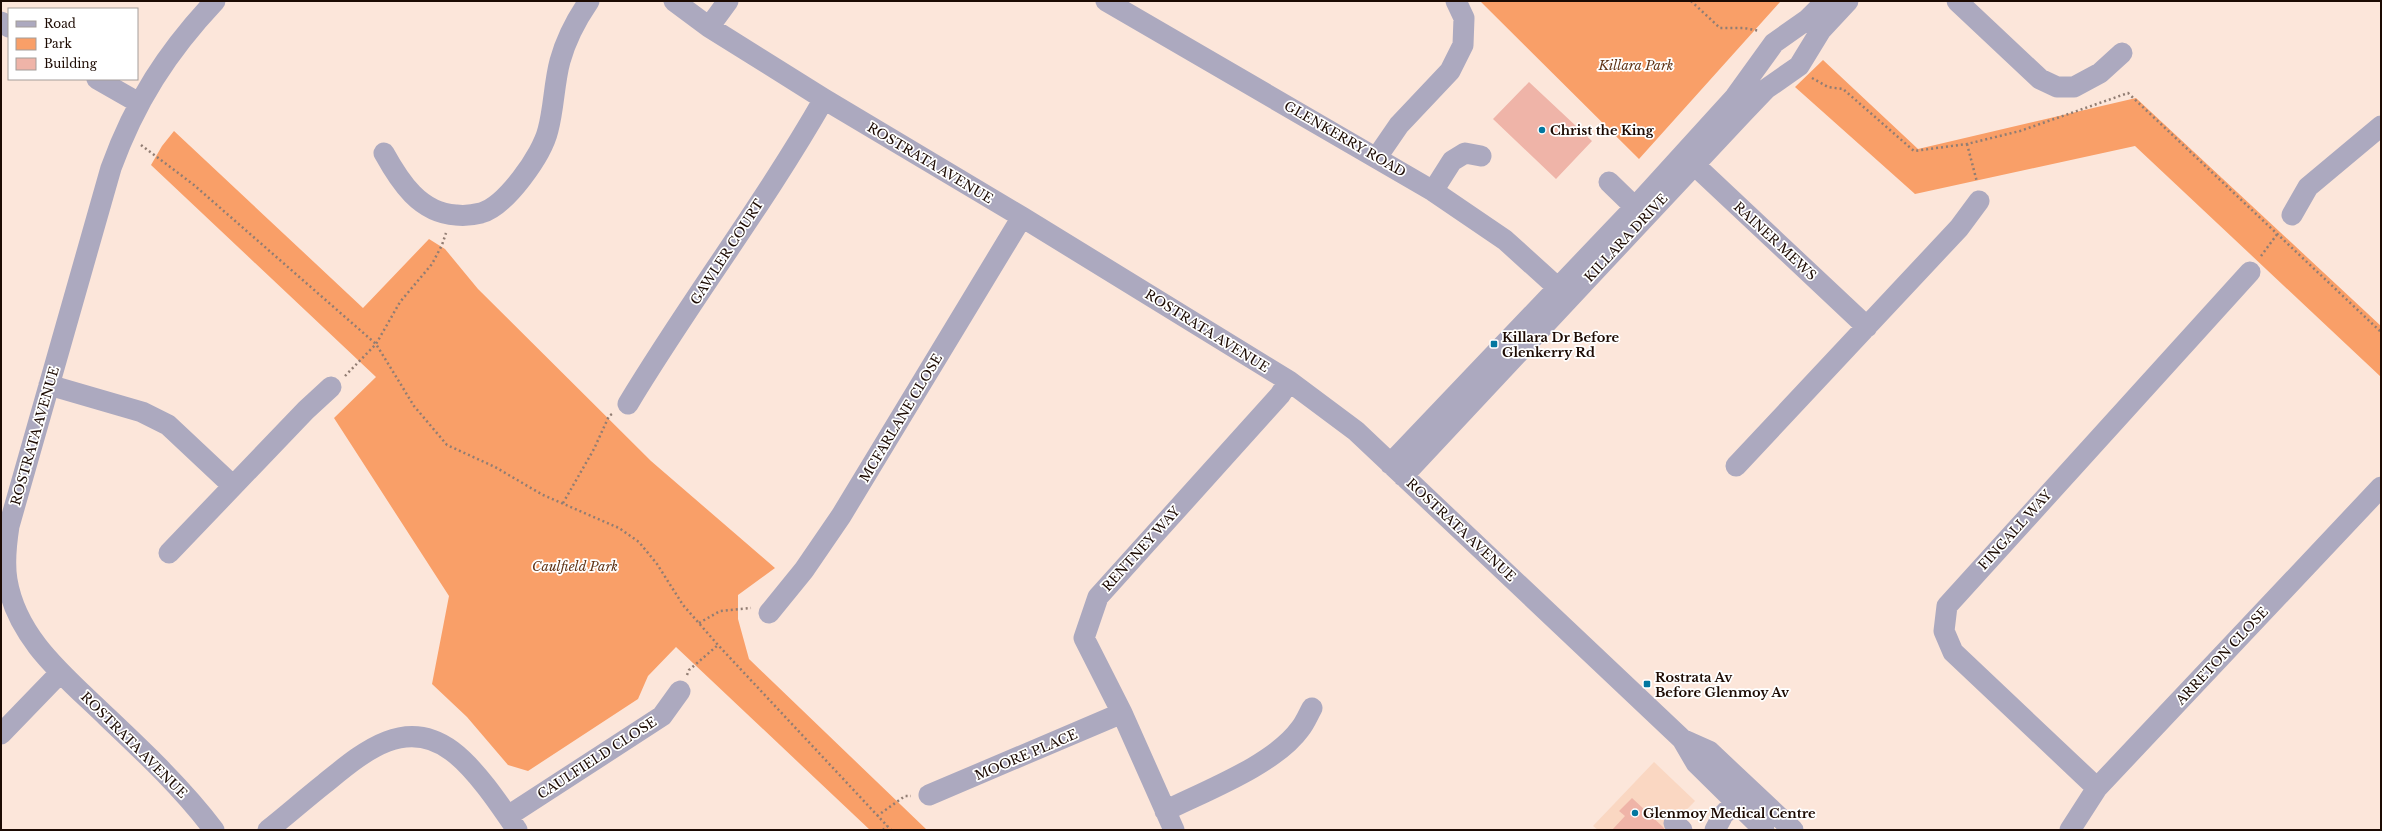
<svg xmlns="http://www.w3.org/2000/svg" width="2382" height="831" viewBox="0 0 2382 831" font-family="'Libre Baskerville',serif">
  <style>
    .built { fill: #fad7c2 }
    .green { fill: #f99f68 }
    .building { fill: #efb4a8 }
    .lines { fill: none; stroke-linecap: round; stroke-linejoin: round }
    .path { stroke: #917d73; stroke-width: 2.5; stroke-dasharray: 2 3; stroke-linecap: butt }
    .minor { stroke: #aca9bf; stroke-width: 21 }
    .poi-dot { fill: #0177a0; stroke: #fff; stroke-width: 1.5 }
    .labels { text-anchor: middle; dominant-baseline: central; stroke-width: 3.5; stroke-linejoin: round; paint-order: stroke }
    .park-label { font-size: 13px; font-style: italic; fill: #613416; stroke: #fff }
    .poi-label { font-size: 13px; font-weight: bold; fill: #1c0a02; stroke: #fff; text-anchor: start }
    .street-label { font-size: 13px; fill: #1c0a02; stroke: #fff }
  </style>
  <rect width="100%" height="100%" fill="#fce6da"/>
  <path class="built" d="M1654,762L1695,801L1667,830H1598L1593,826Z"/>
  <path class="green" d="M1480,1H1781L1639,159Z
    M1823,60L1918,149L2136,98L2381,326V377L2135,146L1915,194L1795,87Z
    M174,131L363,308L429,239L445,249L478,289L651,461L775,568L738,595V619L749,659L927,830H870L676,647L648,676L638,699L528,771L508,765L467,717L432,684L449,596L334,418L376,377L151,165L162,146Z"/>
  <path class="building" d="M1529,82L1592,141L1556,179L1493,119Z
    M1632,798L1663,827L1665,830H1612L1625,816L1619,811Z"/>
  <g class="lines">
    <path class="path" d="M1691,1L1720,28H1744L1760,31
      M1812,78L1828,87L1843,89L1914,151L1967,144L2020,131L2128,93L2381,332
      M1967,144L1977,182
      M141,145L194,185L376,344L414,406L447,445L495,467L543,495L619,528L639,542L657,564L683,605L718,645L891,830
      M2261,256L2278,233
      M345,376L376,344L400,302L432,264L442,245L446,233
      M563,503L594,449L609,416L612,414
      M699,623L720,611L751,608
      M687,675L689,670L718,645
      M877,816L905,796H911
      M883,830L887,826"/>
    <path class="minor" d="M674,1L709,27L824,99L1022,217L1289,381L1356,431L1682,739L1696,763L1764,830
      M1106,1L1433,191L1505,240L1568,297
      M1957,1L2040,79L2057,87H2074L2100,73L2122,53
      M1,22L9,27
      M709,27L728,1
      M97,79L139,103
      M384,153C400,182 420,213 456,215C464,216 473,215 481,213C506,206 542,155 548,130C554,108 554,83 560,61C566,39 576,20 589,1
      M1685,156L1867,327
      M1377,157L1399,125L1450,71L1463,45L1464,18L1456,1
      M1609,182L1645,217
      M1433,191L1452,161L1465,153L1481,156
      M2292,215L2308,187L2381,126
      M49,385L142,412L168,425L233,486
      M628,404C690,301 764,204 824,99
      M1390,464L1635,207L1735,97L1774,43L1808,19L1826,1
      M1736,466L1959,228L1979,201
      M1403,476L1743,113L1766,89L1799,66L1821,30L1848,1
      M169,553L306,410L331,387
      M769,613L804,570L841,516L1022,217
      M1,734L60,673
      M1682,739L1709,751L1793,830
      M2097,788L1953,652L1944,631L1947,606L2250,272
      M929,795L1122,713
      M1165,811C1205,791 1274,765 1300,729C1305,723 1308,715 1312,708
      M508,816L662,716L680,691
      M1674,823L1682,830
      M214,830C183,789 145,753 108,718C67,678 17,640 7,580C4,562 6,545 9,526L111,168C135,102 167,52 215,1
      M268,830C287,815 305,799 324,784C361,754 404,715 452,751C476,769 500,805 517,830
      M1174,830L1122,713L1084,638L1098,597L1280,395L1289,381
      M1715,830L1723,815L1744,793
      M2070,830L2097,788L2381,487"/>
  </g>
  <g class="poi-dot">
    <circle cx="1542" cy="130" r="4"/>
    <rect x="1490" y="340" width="8" height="8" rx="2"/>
    <rect x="1643" y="680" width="8" height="8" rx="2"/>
    <circle cx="1635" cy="813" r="4"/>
  </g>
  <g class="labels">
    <g class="park-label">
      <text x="1636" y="65">Killara Park</text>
      <text x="575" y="566">Caulfield Park</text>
    </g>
    <g class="poi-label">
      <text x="1550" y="130">Christ the King</text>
      <text x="1502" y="337">Killara Dr Before<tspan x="1502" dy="15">Glenkerry Rd</tspan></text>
      <text x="1655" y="677">Rostrata Av<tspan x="1655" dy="15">Before Glenmoy Av</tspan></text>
      <text x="1643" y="813">Glenmoy Medical Centre</text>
    </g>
    <g class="street-label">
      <text transform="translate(1345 139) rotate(30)">GLENKERRY ROAD</text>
      <text transform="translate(930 163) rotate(31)">ROSTRATA AVENUE</text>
      <text transform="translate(1626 238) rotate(-47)">KILLARA DRIVE</text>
      <text transform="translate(1775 241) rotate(43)">RAINER MEWS</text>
      <text transform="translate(727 252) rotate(-57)">GAWLER COURT</text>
      <text transform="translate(1207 331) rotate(32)">ROSTRATA AVENUE</text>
      <text transform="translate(901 418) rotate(-59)">MCFARLANE CLOSE</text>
      <text transform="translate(35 436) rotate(-74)">ROSTRATA AVENUE</text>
      <text transform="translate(1461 530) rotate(43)">ROSTRATA AVENUE</text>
      <text transform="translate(2015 530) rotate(-48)">FINGALL WAY</text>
      <text transform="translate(1141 549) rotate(-48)">RENTNEY WAY</text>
      <text transform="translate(2222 656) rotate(-47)">ARRETON CLOSE</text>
      <text transform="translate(134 745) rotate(45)">ROSTRATA AVENUE</text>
      <text transform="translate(1026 755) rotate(-23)">MOORE PLACE</text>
      <text transform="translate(597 758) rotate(-33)">CAULFIELD CLOSE</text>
    </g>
  </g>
  <rect width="2382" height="831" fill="none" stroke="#1c0a02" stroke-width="4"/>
  <rect x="8" y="8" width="130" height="72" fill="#ffffff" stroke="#a49d9a"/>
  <rect x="16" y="21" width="20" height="6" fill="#aca9bf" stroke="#a49d9a"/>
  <text x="44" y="28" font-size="12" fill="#1c0a02">Road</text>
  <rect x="16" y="38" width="20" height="12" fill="#f99f68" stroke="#a49d9a"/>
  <text x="44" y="48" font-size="12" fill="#1c0a02">Park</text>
  <rect x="16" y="58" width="20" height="12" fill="#efb4a8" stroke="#a49d9a"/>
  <text x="44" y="68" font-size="12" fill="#1c0a02">Building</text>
</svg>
